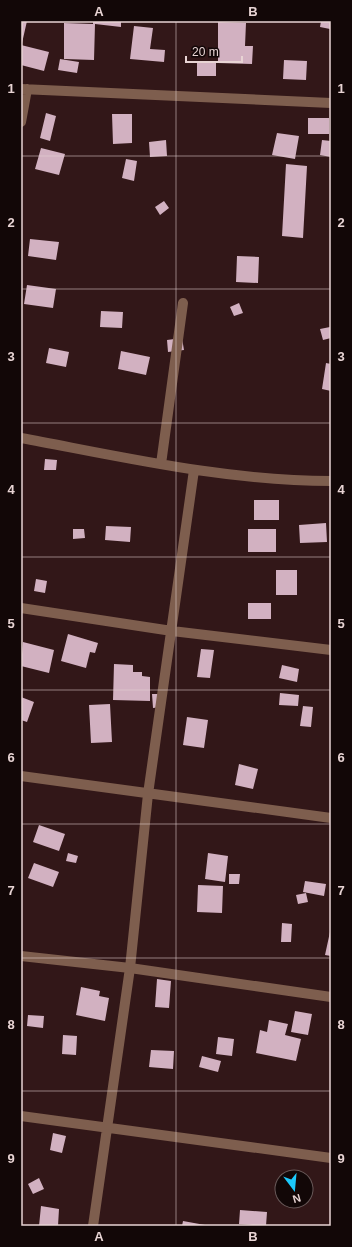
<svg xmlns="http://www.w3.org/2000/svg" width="352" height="1247" viewBox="0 0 352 1247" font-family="Arial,sans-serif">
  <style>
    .building { fill: #d2b1c1 }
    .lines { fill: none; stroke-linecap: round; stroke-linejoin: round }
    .minor { stroke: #7e5e4e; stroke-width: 10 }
    .grid { fill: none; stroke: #e8d4d4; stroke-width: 1; stroke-opacity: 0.55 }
    .neatline { fill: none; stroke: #e8d4d4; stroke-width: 1.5 }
    .grid-label { font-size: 13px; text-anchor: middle; font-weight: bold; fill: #e8d4d4 }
  </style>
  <rect width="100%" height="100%" fill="#321718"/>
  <path class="building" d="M21,21H27L22,43H21Z
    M93,21H121V27L95,24L94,60L64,59V23L93,24Z
    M321,21H331L330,29L320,27Z
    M218,22L246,23L245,46H253L252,64L218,63Z
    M134,26L153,28L150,49L165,50L164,62L130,59Z
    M21,45L49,52L44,71L21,65Z
    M60,59L79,62L77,73L58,70Z
    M284,60L307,61L306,80L283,79Z
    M197,62H216V76H197Z
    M46,113L56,116L50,141L40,138Z
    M112,114H132V143L113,144Z
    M308,118H329V134H308Z
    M277,133L299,136L295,159L272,155Z
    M166,140L167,156L150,157L149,142Z
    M322,140L331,141V157L320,155Z
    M41,148L65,154L59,175L35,169Z
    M126,159L137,161L134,181L122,178Z
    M286,164L307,166L303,238L282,236Z
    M164,201L169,208L160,215L155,207Z
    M30,239L59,242L56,260L28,256Z
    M237,256L259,257L258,283L236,282Z
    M27,285L56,289L53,308L24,304Z
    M239,303L243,313L234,316L230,307Z
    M101,311L123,312L122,328L100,327Z
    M330,327L331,338L323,340L320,329Z
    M182,338L184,350L168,352L167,340Z
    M49,348L69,352L66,367L46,363Z
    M121,351L150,357L146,375L118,369Z
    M326,363L331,364V391L322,389Z
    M45,459L57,460L56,470H44Z
    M254,500H279V520H254Z
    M326,523L327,542L300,543L299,525Z
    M106,526L131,527L130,542L105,540Z
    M73,529H84L85,538L73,539Z
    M248,529H276V552H248Z
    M276,570H297V595H276Z
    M36,579L47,581L45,593L34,591Z
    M248,603H271V619H248Z
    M68,634L98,643L95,653L90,652L86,668L61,661Z
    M23,642L54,650L49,673L21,666Z
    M201,649L214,650L210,678L197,677Z
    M114,664L133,665V672H142V676L150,677V701L113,700Z
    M282,665L299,669L297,682L279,678Z
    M280,693L299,695L298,706L279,705Z
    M152,694H162V707L153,708Z
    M21,697L34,702L27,722L21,720Z
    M110,704L112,742L91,743L89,705Z
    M303,706L313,707L311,727L300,726Z
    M187,717L208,720L204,748L183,745Z
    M239,764L258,769L253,789L235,785Z
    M39,825L65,834L59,851L33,842Z
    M68,853L78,856L76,863L66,861Z
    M208,853L228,856L225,882L205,879Z
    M34,863L59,872L53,887L28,878Z
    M229,874H240L239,884H229Z
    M305,881L326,884L324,896L303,892Z
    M198,885L223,886L222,913L197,912Z
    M306,893L308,902L298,904L296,895Z
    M282,923L292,924L291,942H281Z
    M330,932H331V956L325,955Z
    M157,979L171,981L169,1008L155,1007Z
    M81,987L100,991L99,996L109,998L105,1021L76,1015Z
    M295,1011L312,1014L308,1035L291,1032Z
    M28,1015L44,1016L43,1028L27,1026Z
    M269,1020L288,1024L285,1035L301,1039L296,1061L256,1053L260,1030L267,1032Z
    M63,1035L77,1036L76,1055L62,1054Z
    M218,1037L234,1039L232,1056L216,1054Z
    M151,1050L174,1051L173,1069L149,1067Z
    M202,1056L221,1061L218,1072L199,1067Z
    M53,1133L66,1136L62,1153L50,1150Z
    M39,1178L44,1189L33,1194L28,1184Z
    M41,1206L59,1209L58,1226H39Z
    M240,1210L267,1212L266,1226L239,1224Z
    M183,1221L205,1225L204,1226H182Z"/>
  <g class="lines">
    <path class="minor" d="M21,89L331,103
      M21,122L27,89
      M21,438C123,457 226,481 331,481
      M161,464L183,303
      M21,608L172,631L331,650
      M21,776L331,818
      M21,956L130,968L331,997
      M21,1116L331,1158
      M93,1226L130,968L148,794L194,470"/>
  </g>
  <path class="grid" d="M176,21V1226M21,156H331M21,289H331M21,423H331M21,557H331M21,690H331M21,824H331M21,958H331M21,1091H331"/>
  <rect width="352" height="1247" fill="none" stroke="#120707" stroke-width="44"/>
  <g transform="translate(294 1189) rotate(164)"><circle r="19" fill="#120707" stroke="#685959"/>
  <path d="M0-3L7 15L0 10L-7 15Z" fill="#1cc9fc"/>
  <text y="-6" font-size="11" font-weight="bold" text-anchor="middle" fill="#e8d4d4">N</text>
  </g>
  <path d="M186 56v6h56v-6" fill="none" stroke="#e8d4d4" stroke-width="2"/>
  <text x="192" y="56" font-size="12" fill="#e8d4d4" stroke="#120707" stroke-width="3" paint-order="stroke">20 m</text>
  <rect x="22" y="22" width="308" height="1203" class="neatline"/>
  <g class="grid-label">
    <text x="99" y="16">A</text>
    <text x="253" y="16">B</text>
    <text x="11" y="93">1</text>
    <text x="341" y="93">1</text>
    <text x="11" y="227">2</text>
    <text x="341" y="227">2</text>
    <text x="11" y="361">3</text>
    <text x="341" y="361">3</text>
    <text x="11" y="494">4</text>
    <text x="341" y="494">4</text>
    <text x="11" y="628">5</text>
    <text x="341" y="628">5</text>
    <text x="11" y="762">6</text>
    <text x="341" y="762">6</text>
    <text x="11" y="895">7</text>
    <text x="341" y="895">7</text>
    <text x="11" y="1029">8</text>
    <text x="341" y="1029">8</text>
    <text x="11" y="1163">9</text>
    <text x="341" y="1163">9</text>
    <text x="99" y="1241">A</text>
    <text x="253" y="1241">B</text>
  </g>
</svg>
